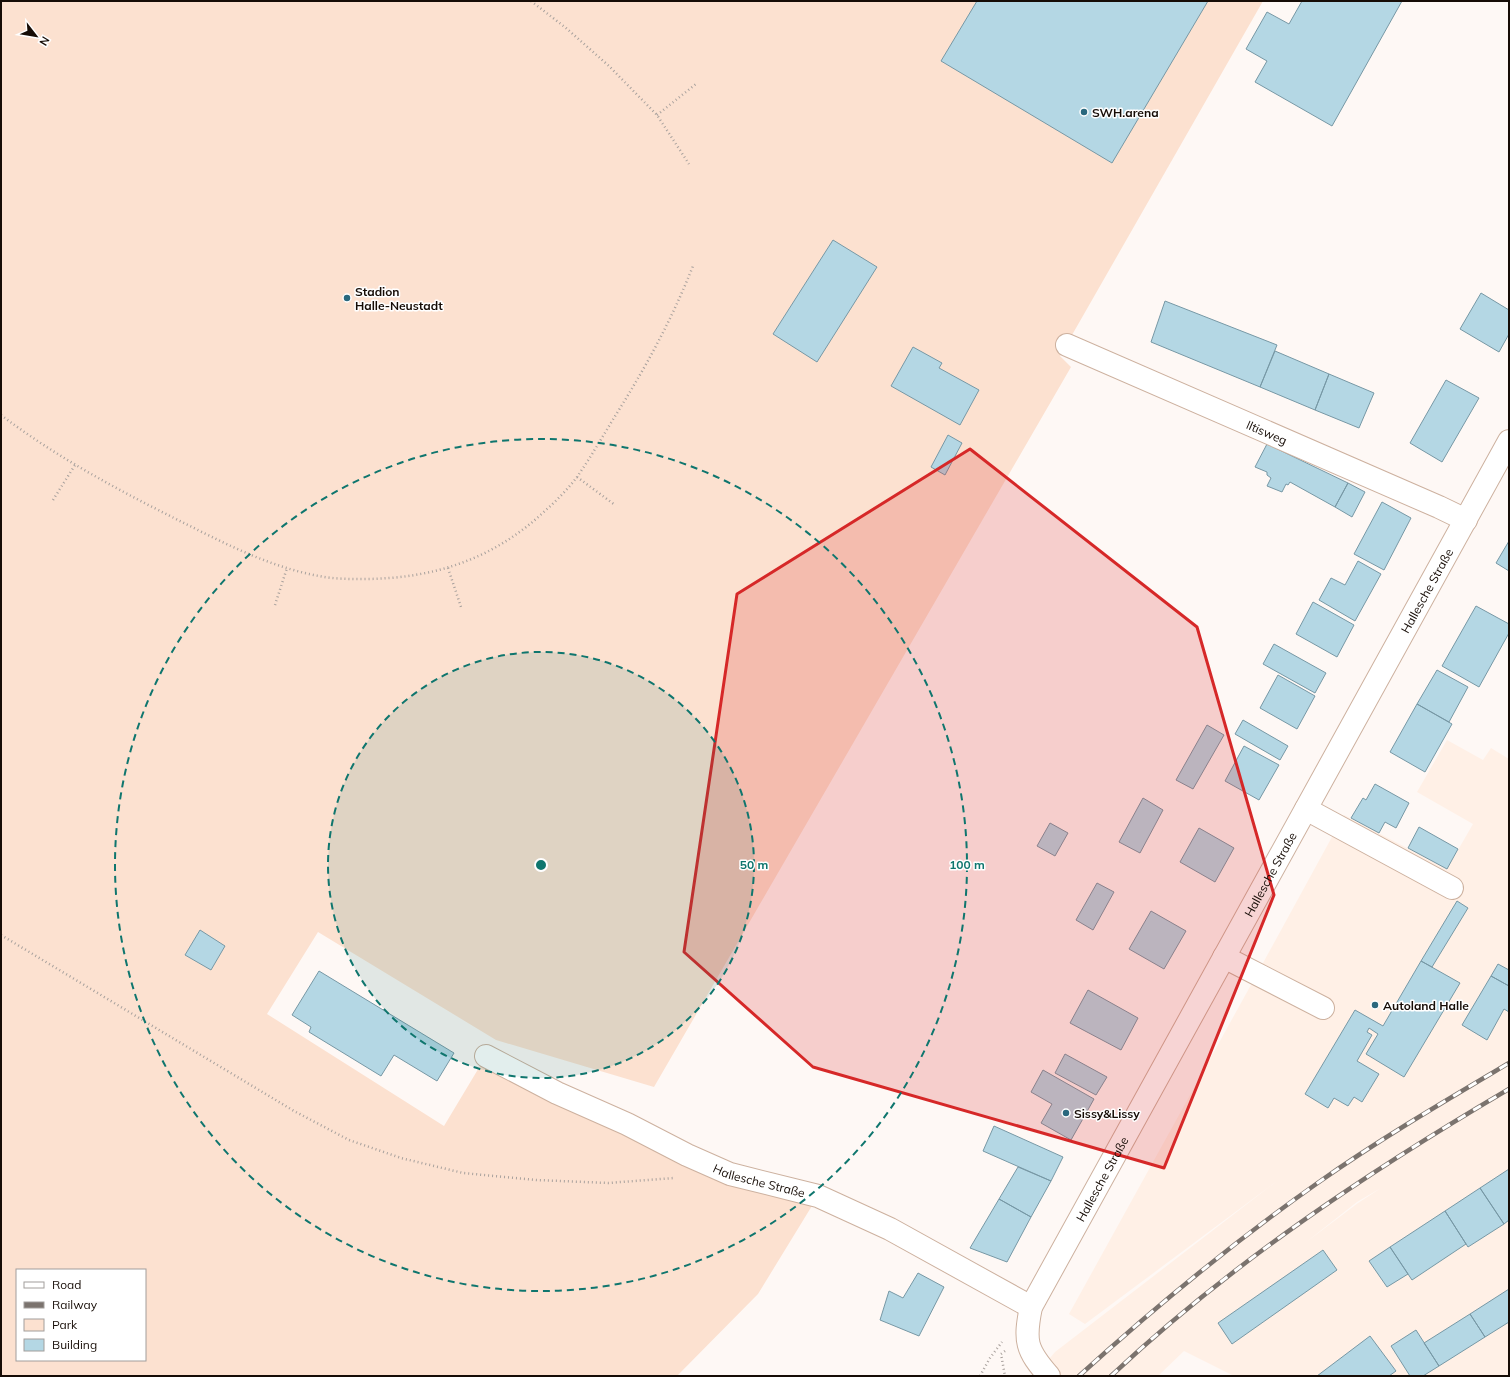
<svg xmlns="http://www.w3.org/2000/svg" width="1510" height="1377" viewBox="0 0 1510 1377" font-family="Mulish,sans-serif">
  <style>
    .built { fill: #fff0e6; fill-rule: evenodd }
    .green { fill: #fce1d0; fill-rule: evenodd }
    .building { fill: #b4d7e4; stroke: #7798a5 }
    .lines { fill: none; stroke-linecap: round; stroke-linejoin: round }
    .minor-casing { stroke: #cdb19f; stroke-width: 24 }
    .path { stroke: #a8a19d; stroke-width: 2.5; stroke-dasharray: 1 3; stroke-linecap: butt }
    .minor { stroke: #fff; stroke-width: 22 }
    .rail-casing { stroke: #7b736e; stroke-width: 4.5 }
    .rail { stroke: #fff; stroke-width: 3; stroke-dasharray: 9; stroke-linecap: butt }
    .marked { fill: #d62828; fill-opacity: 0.2; stroke: #d62828; stroke-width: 3; stroke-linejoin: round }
    .ring { fill: none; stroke: #0f766e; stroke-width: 2; stroke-dasharray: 7 5 }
    .poi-dot { fill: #29687e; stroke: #fff; stroke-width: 1.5 }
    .labels { text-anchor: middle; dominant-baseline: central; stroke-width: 3; stroke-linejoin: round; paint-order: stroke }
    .poi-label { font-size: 12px; font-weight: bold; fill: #160c06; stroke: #fff; text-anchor: start }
    .street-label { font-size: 12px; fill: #160c06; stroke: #fff }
    .centre { fill: #0f766e; stroke: #fff; stroke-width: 2 }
    .ring-label { font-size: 12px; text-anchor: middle; font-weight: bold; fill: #0f766e; stroke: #fff; stroke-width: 3; stroke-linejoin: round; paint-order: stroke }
  </style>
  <rect width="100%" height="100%" fill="#fef8f5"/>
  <path class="built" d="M1447,740L1483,760L1491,748L1509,759V1376H1234L1184,1351L1158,1376H1035L1055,1352L1277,1181L1085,1324L1069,1314L1257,974L1344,815L1447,869L1473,824L1417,792ZM1381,1188L1358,1203L1305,1243L1357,1202Z"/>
  <path class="green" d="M1,1H1263L1060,356L1071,367L654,1087L496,1040L318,932L267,1014L444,1126L486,1056L627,1124L818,1196L758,1294L677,1376H1ZM17,1270H145V1360H17Z"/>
  <path class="building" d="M977,1H1208L1112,163L941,61Z
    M1302,1H1402L1332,126L1255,82L1267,61L1246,49L1267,12L1289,24Z
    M833,240L877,267L817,362L773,334Z
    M1481,293L1509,310V334L1499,352L1460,329Z
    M1165,301L1277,345L1260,387L1151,342Z
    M913,347L942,363L939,368L979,390L960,425L891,386Z
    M1275,351L1329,374L1315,410L1260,387Z
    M1329,374L1374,393L1359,428L1315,410Z
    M1446,380L1479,398L1442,462L1410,443Z
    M948,435L962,443L945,475L931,467Z
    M1267,444L1348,483L1335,507L1290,482L1288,485L1286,484L1282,492L1267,486L1271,478L1267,475V472L1255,467Z
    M1348,483L1365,492L1352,517L1335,507Z
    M1382,502L1411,518L1384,570L1354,554Z
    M1509,541V571L1496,563Z
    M1358,561L1381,574L1355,621L1319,600L1331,578L1345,585Z
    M1313,602L1354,625L1337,657L1296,634Z
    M1476,606L1509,624V633L1479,687L1442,666Z
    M1274,644L1326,673L1315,693L1263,664Z
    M1437,670L1468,687L1449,722L1417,704Z
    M1278,675L1315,696L1297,729L1260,708Z
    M1417,704L1452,724L1425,772L1390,752Z
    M1243,720L1288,746L1280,760L1235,734Z
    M1207,725L1224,735L1193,789L1176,780Z
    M1244,746L1279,765L1259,800L1225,781Z
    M1375,784L1409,803L1396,828L1385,822L1379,833L1351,818L1363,798L1366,800Z
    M1143,798L1163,810L1140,853L1119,842Z
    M1050,823L1068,833L1055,856L1037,846Z
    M1419,827L1458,849L1447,869L1408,848Z
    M1199,828L1234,848L1215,882L1180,862Z
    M1097,883L1114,892L1093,930L1076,920Z
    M1457,901L1468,908L1432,967L1421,961Z
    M1151,911L1186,931L1164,969L1129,949Z
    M200,930L225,946L211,970L185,955Z
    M1421,961L1460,983L1404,1077L1366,1054L1378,1034L1369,1028L1367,1032L1372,1035L1357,1061L1379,1074L1362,1102L1354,1097L1348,1106L1334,1098L1328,1108L1305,1094L1355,1010L1383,1026Z
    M1498,964L1509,970V986L1491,976Z
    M319,971L454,1053L437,1081L394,1055L381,1076L309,1032L311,1027L292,1015Z
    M1491,976L1509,986V1012L1504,1009L1487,1040L1462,1025Z
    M1088,990L1138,1018L1121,1050L1070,1023Z
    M1065,1054L1107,1077L1096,1095L1055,1073Z
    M1043,1070L1094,1099L1071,1140L1041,1123L1052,1104L1031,1092Z
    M994,1126L1063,1157L1051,1181L983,1151Z
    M1018,1167L1051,1181L1031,1217L999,1199Z
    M1509,1169V1220L1504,1224L1480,1188Z
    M1480,1188L1504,1224L1468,1247L1445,1211Z
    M999,1199L1031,1217L1007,1262L970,1248Z
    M1445,1211L1466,1244L1412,1280L1390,1247Z
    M1390,1247L1408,1274L1387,1287L1369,1261Z
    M1323,1250L1337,1270L1232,1344L1218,1323Z
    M918,1273L944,1287L919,1336L880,1320L889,1291L903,1298Z
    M1509,1289V1322L1485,1337L1470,1314Z
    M1470,1314L1485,1337L1439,1366L1424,1343Z
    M1416,1330L1439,1366L1423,1376H1410L1391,1346Z
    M1370,1336L1396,1371L1389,1376H1317Z"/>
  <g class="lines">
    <g class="minor-casing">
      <g id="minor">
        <path id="s1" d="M1067,345L1439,507L1466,520"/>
        <path d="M1306,809L1452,888"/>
        <path d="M1224,957L1323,1008"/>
        <path id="s2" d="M486,1056L557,1093L627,1124L687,1155L730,1174L818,1196L890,1229L1031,1307"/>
        <path id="s3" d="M1049,1376C1026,1350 1024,1341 1031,1307L1509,441"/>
      </g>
    </g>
    <path class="path" d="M531,1L566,28L609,66L657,115L689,164
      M657,115L696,84
      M1,415C55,456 116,489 178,520C222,542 269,567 319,576C333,579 348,579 363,579C434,579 494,559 546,510C557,500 568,489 577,477C591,457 604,434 617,413C647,365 672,319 693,266
      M577,477L615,505
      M53,500L75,465
      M448,568L461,607
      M275,605L287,568
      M1,935L294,1111L349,1140L401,1158L463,1173L536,1180L608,1183L674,1178
      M1005,1351L1001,1354L1005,1376
      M980,1376L990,1358L1002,1342"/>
    <use href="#minor" class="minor"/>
    <g class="rail-casing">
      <path id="rail" d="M1079,1376C1155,1307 1235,1241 1319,1182C1380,1139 1445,1101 1509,1063
        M1111,1376C1230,1264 1368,1172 1509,1089"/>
    </g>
    <use href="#rail" class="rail"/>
  </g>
  <path class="marked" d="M970,449L1197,627L1274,895L1164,1168L813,1067L684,952L737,594Z"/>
  <circle cx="541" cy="865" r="213" fill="#0f766e" fill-opacity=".12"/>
  <g class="ring">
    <circle cx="541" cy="865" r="213"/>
    <circle cx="541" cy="865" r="426"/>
  </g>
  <g class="poi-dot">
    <circle cx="1084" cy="112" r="4"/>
    <circle cx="347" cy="298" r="4"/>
    <circle cx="1375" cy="1005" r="4"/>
    <circle cx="1066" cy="1113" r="4"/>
  </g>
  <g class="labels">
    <g class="poi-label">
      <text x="1092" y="112">SWH.arena</text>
      <text x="355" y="291">Stadion<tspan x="355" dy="14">Halle-Neustadt</tspan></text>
      <text x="1383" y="1005">Autoland Halle</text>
      <text x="1074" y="1113">Sissy&amp;Lissy</text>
    </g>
    <g class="street-label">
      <text stroke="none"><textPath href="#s1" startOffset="218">Iltisweg</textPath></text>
      <text stroke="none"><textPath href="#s3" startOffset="894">Hallesche Straße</textPath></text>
      <text stroke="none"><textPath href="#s3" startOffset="570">Hallesche Straße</textPath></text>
      <text stroke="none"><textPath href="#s3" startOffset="222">Hallesche Straße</textPath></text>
      <text stroke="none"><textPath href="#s2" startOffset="301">Hallesche Straße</textPath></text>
    </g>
  </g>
  <circle cx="541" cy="865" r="6" class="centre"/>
  <g class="ring-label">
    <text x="754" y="869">50 m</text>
    <text x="967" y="869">100 m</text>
  </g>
  <rect width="1510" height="1377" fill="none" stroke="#160c06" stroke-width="4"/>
  <rect x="16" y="1269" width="130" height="92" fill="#ffffff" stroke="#a29e9b"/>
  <rect x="24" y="1282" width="20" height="6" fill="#ffffff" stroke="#a29e9b"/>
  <text x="52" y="1289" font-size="12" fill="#160c06">Road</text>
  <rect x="24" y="1302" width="20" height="6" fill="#7b736e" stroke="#a29e9b"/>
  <text x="52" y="1309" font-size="12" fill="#160c06">Railway</text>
  <rect x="24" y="1319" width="20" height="12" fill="#fce1d0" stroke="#a29e9b"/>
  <text x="52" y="1329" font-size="12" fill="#160c06">Park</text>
  <rect x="24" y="1339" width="20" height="12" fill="#b4d7e4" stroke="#a29e9b"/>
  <text x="52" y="1349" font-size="12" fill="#160c06">Building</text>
  <g transform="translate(36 36) rotate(121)" stroke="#ffffff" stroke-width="3" paint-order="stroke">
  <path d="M0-3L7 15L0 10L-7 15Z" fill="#160c06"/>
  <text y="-6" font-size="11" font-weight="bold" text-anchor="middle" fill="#160c06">N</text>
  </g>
</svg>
